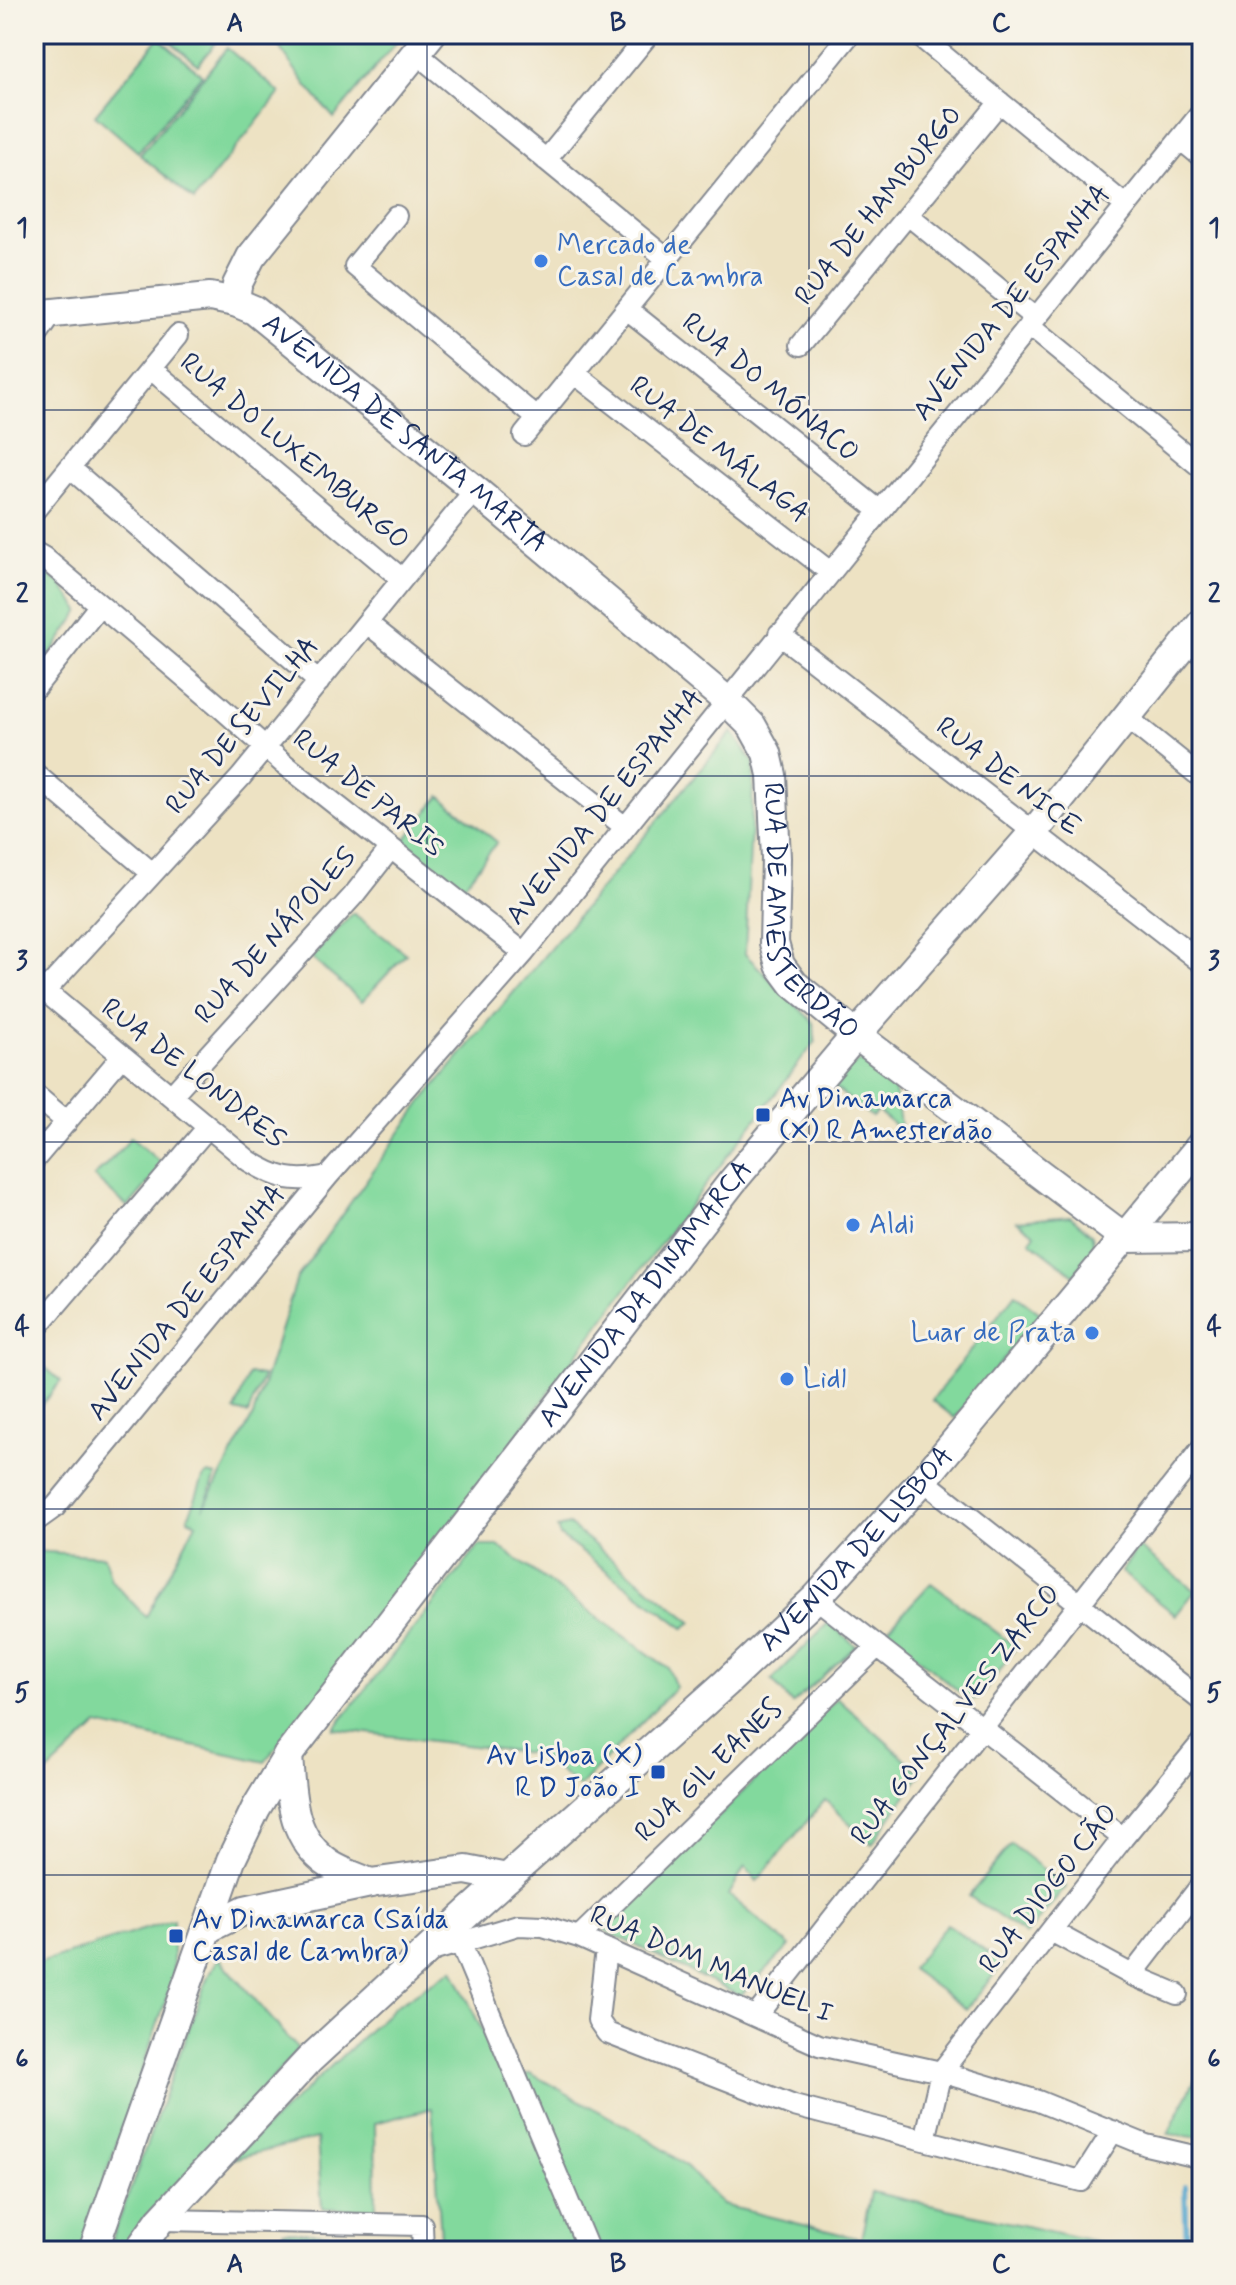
<svg xmlns="http://www.w3.org/2000/svg" width="1236" height="2285" viewBox="0 0 1236 2285" font-family="Mynerve,sans-serif">
  <style>
    .green { fill: #82d99d; stroke: #4e847e; stroke-width: 2 }
    .lines { fill: none; stroke-linecap: round; stroke-linejoin: round }
    .stream { stroke: #52a6ce; stroke-width: 6 }
    .street-casing { stroke: #848890; stroke-width: 24 }
    .secondary-casing { stroke: #848890; stroke-width: 32 }
    .street { stroke: #fff; stroke-width: 20 }
    .secondary { stroke: #fff; stroke-width: 28 }
    .grid { fill: none; stroke: #1b2f5e; stroke-width: 2; stroke-opacity: 0.55 }
    .shop-dot { fill: #3f7fe0; stroke: #f7f3e8; stroke-width: 3 }
    .transit-dot { fill: #1a4fb4; stroke: #f7f3e8; stroke-width: 3 }
    .labels { text-anchor: middle; dominant-baseline: central; stroke-width: 6; stroke-linejoin: round; paint-order: stroke }
    .street-label { font-size: 28px; fill: #1b2f5e; stroke: #f7f3e8 }
    .shop-label { font-size: 28px; fill: #366cbe; stroke: #f7f3e8; text-anchor: start }
    .transit-label { font-size: 28px; fill: #164399; stroke: #f7f3e8; text-anchor: start }
    .neatline { fill: none; stroke: #1b2f5e; stroke-width: 3 }
    .grid-label { font-size: 26px; text-anchor: middle; font-weight: bold; fill: #1b2f5e }
  </style>
  <rect width="100%" height="100%" fill="#f7f3e8"/>
  <filter id="ink" filterUnits="userSpaceOnUse"><feTurbulence type="fractalNoise" baseFrequency=".0125" numOctaves="2"/><feDisplacementMap in="SourceGraphic" scale="16" xChannelSelector="R" yChannelSelector="G"/><feConvolveMatrix kernelMatrix="1 2 1 2 8 2 1 2 1" color-interpolation-filters="sRGB"/></filter>
  <filter id="wash" filterUnits="userSpaceOnUse"><feTurbulence type="fractalNoise" baseFrequency=".006" numOctaves="4" result="noise"/><feDisplacementMap in="SourceGraphic" scale="32" xChannelSelector="R" yChannelSelector="G"/><feGaussianBlur stdDeviation="1.8" result="paint"/><feColorMatrix in="noise" values="0 0 0 0 0 0 0 0 0 0 0 0 0 0 0 0 0 1.4 0 .05"/><feComposite in="paint" operator="in"/></filter>
  <g filter="url(#wash)">
    <rect width="100%" height="100%" fill="#ede2c3"/>
    <path class="green" d="M162,34H223L198,65Z
      M270,34H403L334,118L306,85Z
      M1175,34H1202V57Z
      M159,38L202,75L138,152L95,115Z
      M227,48L280,93L194,200L140,155Z
      M34,565L60,583L80,611L48,658L34,672Z
      M732,732L754,763L745,954L814,1023L815,1042L636,1276L405,1585L265,1762L98,1725L34,1785V1551L104,1556L111,1580L146,1617L196,1523L188,1519L203,1478L208,1474L216,1476L203,1509L253,1416L297,1278L424,1099Z
      M440,796L497,842L462,888L403,842Z
      M353,913L406,954L362,1001L311,958Z
      M869,1060L893,1077L901,1130L877,1111L872,1117L834,1087C844,1074 851,1060 869,1060Z
      M130,1137L164,1165L128,1207L94,1177L125,1145Z
      M1070,1216L1092,1235L1094,1247L1074,1275L1030,1241L1035,1234L1017,1221Z
      M1015,1294L1041,1314L955,1418L932,1400Z
      M34,1358L61,1381L37,1410L34,1409Z
      M249,1374L263,1376L248,1414L235,1411Z
      M569,1525L692,1622L684,1628L560,1536L557,1528Z
      M479,1546H498L668,1668L676,1687L579,1787L538,1754L334,1729Z
      M1138,1547L1195,1591L1176,1615L1121,1572Z
      M931,1583L1016,1647L980,1698L969,1700L886,1631Z
      M829,1622L856,1646L792,1704L772,1680Z
      M837,1698L921,1773L872,1844L825,1800L757,1881L745,1866L729,1895L790,1946L740,1996L604,1930Z
      M1011,1844L1066,1887L1026,1935L969,1896Z
      M173,1920V1979L80,2251H34V1965Z
      M947,1924L1003,1964L966,2009L911,1969Z
      M219,1958L298,2049L127,2245H110L208,1976Z
      M453,1969L507,2083L530,2073L651,2140L687,2167L723,2205L861,2239L871,2192L1139,2251H442L432,2108L375,2123L376,2211L322,2208L317,2138L232,2159L394,2007Z
      M1202,2065V2138L1168,2134Z
      M283,2231L408,2239V2251H281Z"/>
    <g class="lines">
      <path class="stream" d="M1185,2187L1187,2251"/>
    </g>
  </g>
  <g filter="url(#ink)">
    <g class="lines">
      <g class="street-casing">
        <path id="street" d="M917,34L1126,206
          M416,53L667,259
          M1180,139L1202,157
          M546,160L649,34
          M908,215L1035,318
          M396,216L355,266L537,418
          M627,309L880,511
          M1029,326L1202,468
          M34,340L53,313
          M801,345L1000,102
          M151,369L402,579
          M574,373L830,572
          M524,435L850,34
          M70,468L319,682
          M34,511L178,335
          M34,552L43,557L219,706L283,763L524,953
          M367,623L625,827
          M779,634L1202,963
          M34,689L100,605
          M1126,717L1202,778
          M34,773L152,873
          M34,982L249,1161C278,1179 294,1183 328,1176
          M45,991L241,777L475,490
          M34,1094L67,1122
          M171,1096L353,896L390,849
          M34,1160L122,1056
          M34,1331L208,1127
          M923,1480L1202,1701
          M34,1522L55,1507L328,1176L524,953L1202,112
          M816,1598L1123,1838
          M1051,1931L1132,1975L1202,1884
          M579,1937L878,1646
          M460,1942L589,2251
          M606,1949L598,2020L607,2033L794,2106L1081,2181L1113,2131
          M432,1951L518,1925L543,1926L579,1937L819,2045L941,2072L1038,2101L1146,2145L1202,2158
          M1132,1975L1177,1994
          M756,2016L1202,1448
          M925,2140L941,2072L1123,1838L1202,1742
          M160,2220L422,2225L423,2251"/>
      </g>
      <g class="secondary-casing">
        <g id="secondary">
          <path d="M235,302L237,285L251,257L431,34"/>
          <path id="s1" d="M34,315L210,297L235,302L254,310L475,490L726,700L752,726L767,753L772,775L776,858L774,943L780,965L794,984L856,1035L1125,1238"/>
          <path d="M1125,1238L1202,1237"/>
          <path d="M288,1755C291,1796 291,1838 329,1864C341,1872 357,1877 370,1883"/>
          <path d="M207,1929L245,1910L370,1883L466,1870L507,1878"/>
          <path id="s2" d="M93,2251L231,1860L256,1808L288,1755L732,1182L856,1035L1034,832L1202,623"/>
          <path id="s3" d="M138,2251L160,2220L309,2060L469,1912L726,1683L816,1598L923,1480L1202,1144"/>
        </g>
      </g>
      <use href="#street" class="street"/>
      <use href="#secondary" class="secondary"/>
    </g>
  </g>
  <path class="grid" d="M427,34V2251M809,34V2251M34,410H1202M34,776H1202M34,1142H1202M34,1509H1202M34,1875H1202"/>
  <g class="shop-dot">
    <circle cx="541" cy="261" r="8"/>
    <circle cx="853" cy="1225" r="8"/>
    <circle cx="1092" cy="1333" r="8"/>
    <circle cx="787" cy="1379" r="8"/>
  </g>
  <g class="transit-dot">
    <rect x="755" y="1107" width="16" height="16" rx="4"/>
    <rect x="650" y="1764" width="16" height="16" rx="4"/>
    <rect x="168" y="1928" width="16" height="16" rx="4"/>
  </g>
  <g class="labels">
    <g class="street-label">
      <text transform="translate(879 206) rotate(-51)">RUA DE HAMBURGO</text>
      <text transform="translate(1012 303) rotate(-51)">AVENIDA DE ESPANHA</text>
      <text transform="translate(770 388) rotate(39)">RUA DO MÓNACO</text>
      <text stroke="none"><textPath href="#s1" startOffset="418">AVENIDA DE SANTA MARTA</textPath></text>
      <text transform="translate(719 450) rotate(38)">RUA DE MÁLAGA</text>
      <text transform="translate(294 452) rotate(40)">RUA DO LUXEMBURGO</text>
      <text transform="translate(243 726) rotate(-50)">RUA DE SEVILHA</text>
      <text transform="translate(1008 777) rotate(38)">RUA DE NICE</text>
      <text transform="translate(368 794) rotate(39)">RUA DE PARIS</text>
      <text transform="translate(605 807) rotate(-51)">AVENIDA DE ESPANHA</text>
      <text stroke="none"><textPath href="#s1" startOffset="1076">RUA DE AMESTERDÃO</textPath></text>
      <text transform="translate(276 936) rotate(-48)">RUA DE NÁPOLES</text>
      <text transform="translate(193 1074) rotate(38)">RUA DE LONDRES</text>
      <text stroke="none"><textPath href="#s2" startOffset="1118">AVENIDA DA DINAMARCA</textPath></text>
      <text transform="translate(187 1303) rotate(-51)">AVENIDA DE ESPANHA</text>
      <text stroke="none"><textPath href="#s3" startOffset="1006">AVENIDA DE LISBOA</textPath></text>
      <text transform="translate(956 1715) rotate(-52)">RUA GONÇALVES ZARCO</text>
      <text transform="translate(709 1771) rotate(-44)">RUA GIL EANES</text>
      <text transform="translate(1049 1889) rotate(-52)">RUA DIOGO CÃO</text>
      <text transform="translate(711 1965) rotate(23)">RUA DOM MANUEL I</text>
    </g>
    <g class="shop-label">
      <text x="557" y="245">Mercado de<tspan x="557" dy="32">Casal de Cambra</tspan></text>
      <text x="869" y="1225">Aldi</text>
      <text x="1076" y="1333" text-anchor="end">Luar de Prata</text>
      <text x="803" y="1379">Lidl</text>
    </g>
    <g class="transit-label">
      <text x="779" y="1099">Av Dinamarca<tspan x="779" dy="32">(X) R Amesterdão</tspan></text>
      <text x="642" y="1756" text-anchor="end">Av Lisboa (X)<tspan x="642" dy="32">R D João I</tspan></text>
      <text x="192" y="1920">Av Dinamarca (Saída<tspan x="192" dy="32">Casal de Cambra)</tspan></text>
    </g>
  </g>
  <rect width="1236" height="2285" fill="none" stroke="#f7f3e8" stroke-width="88"/>
  <rect x="44" y="44" width="1148" height="2197" class="neatline"/>
  <g class="grid-label">
    <text x="235" y="31">A</text>
    <text x="618" y="31">B</text>
    <text x="1001" y="31">C</text>
    <text x="22" y="236">1</text>
    <text x="1214" y="236">1</text>
    <text x="22" y="602">2</text>
    <text x="1214" y="602">2</text>
    <text x="22" y="969">3</text>
    <text x="1214" y="969">3</text>
    <text x="22" y="1335">4</text>
    <text x="1214" y="1335">4</text>
    <text x="22" y="1701">5</text>
    <text x="1214" y="1701">5</text>
    <text x="22" y="2067">6</text>
    <text x="1214" y="2067">6</text>
    <text x="235" y="2272">A</text>
    <text x="618" y="2272">B</text>
    <text x="1001" y="2272">C</text>
  </g>
</svg>
